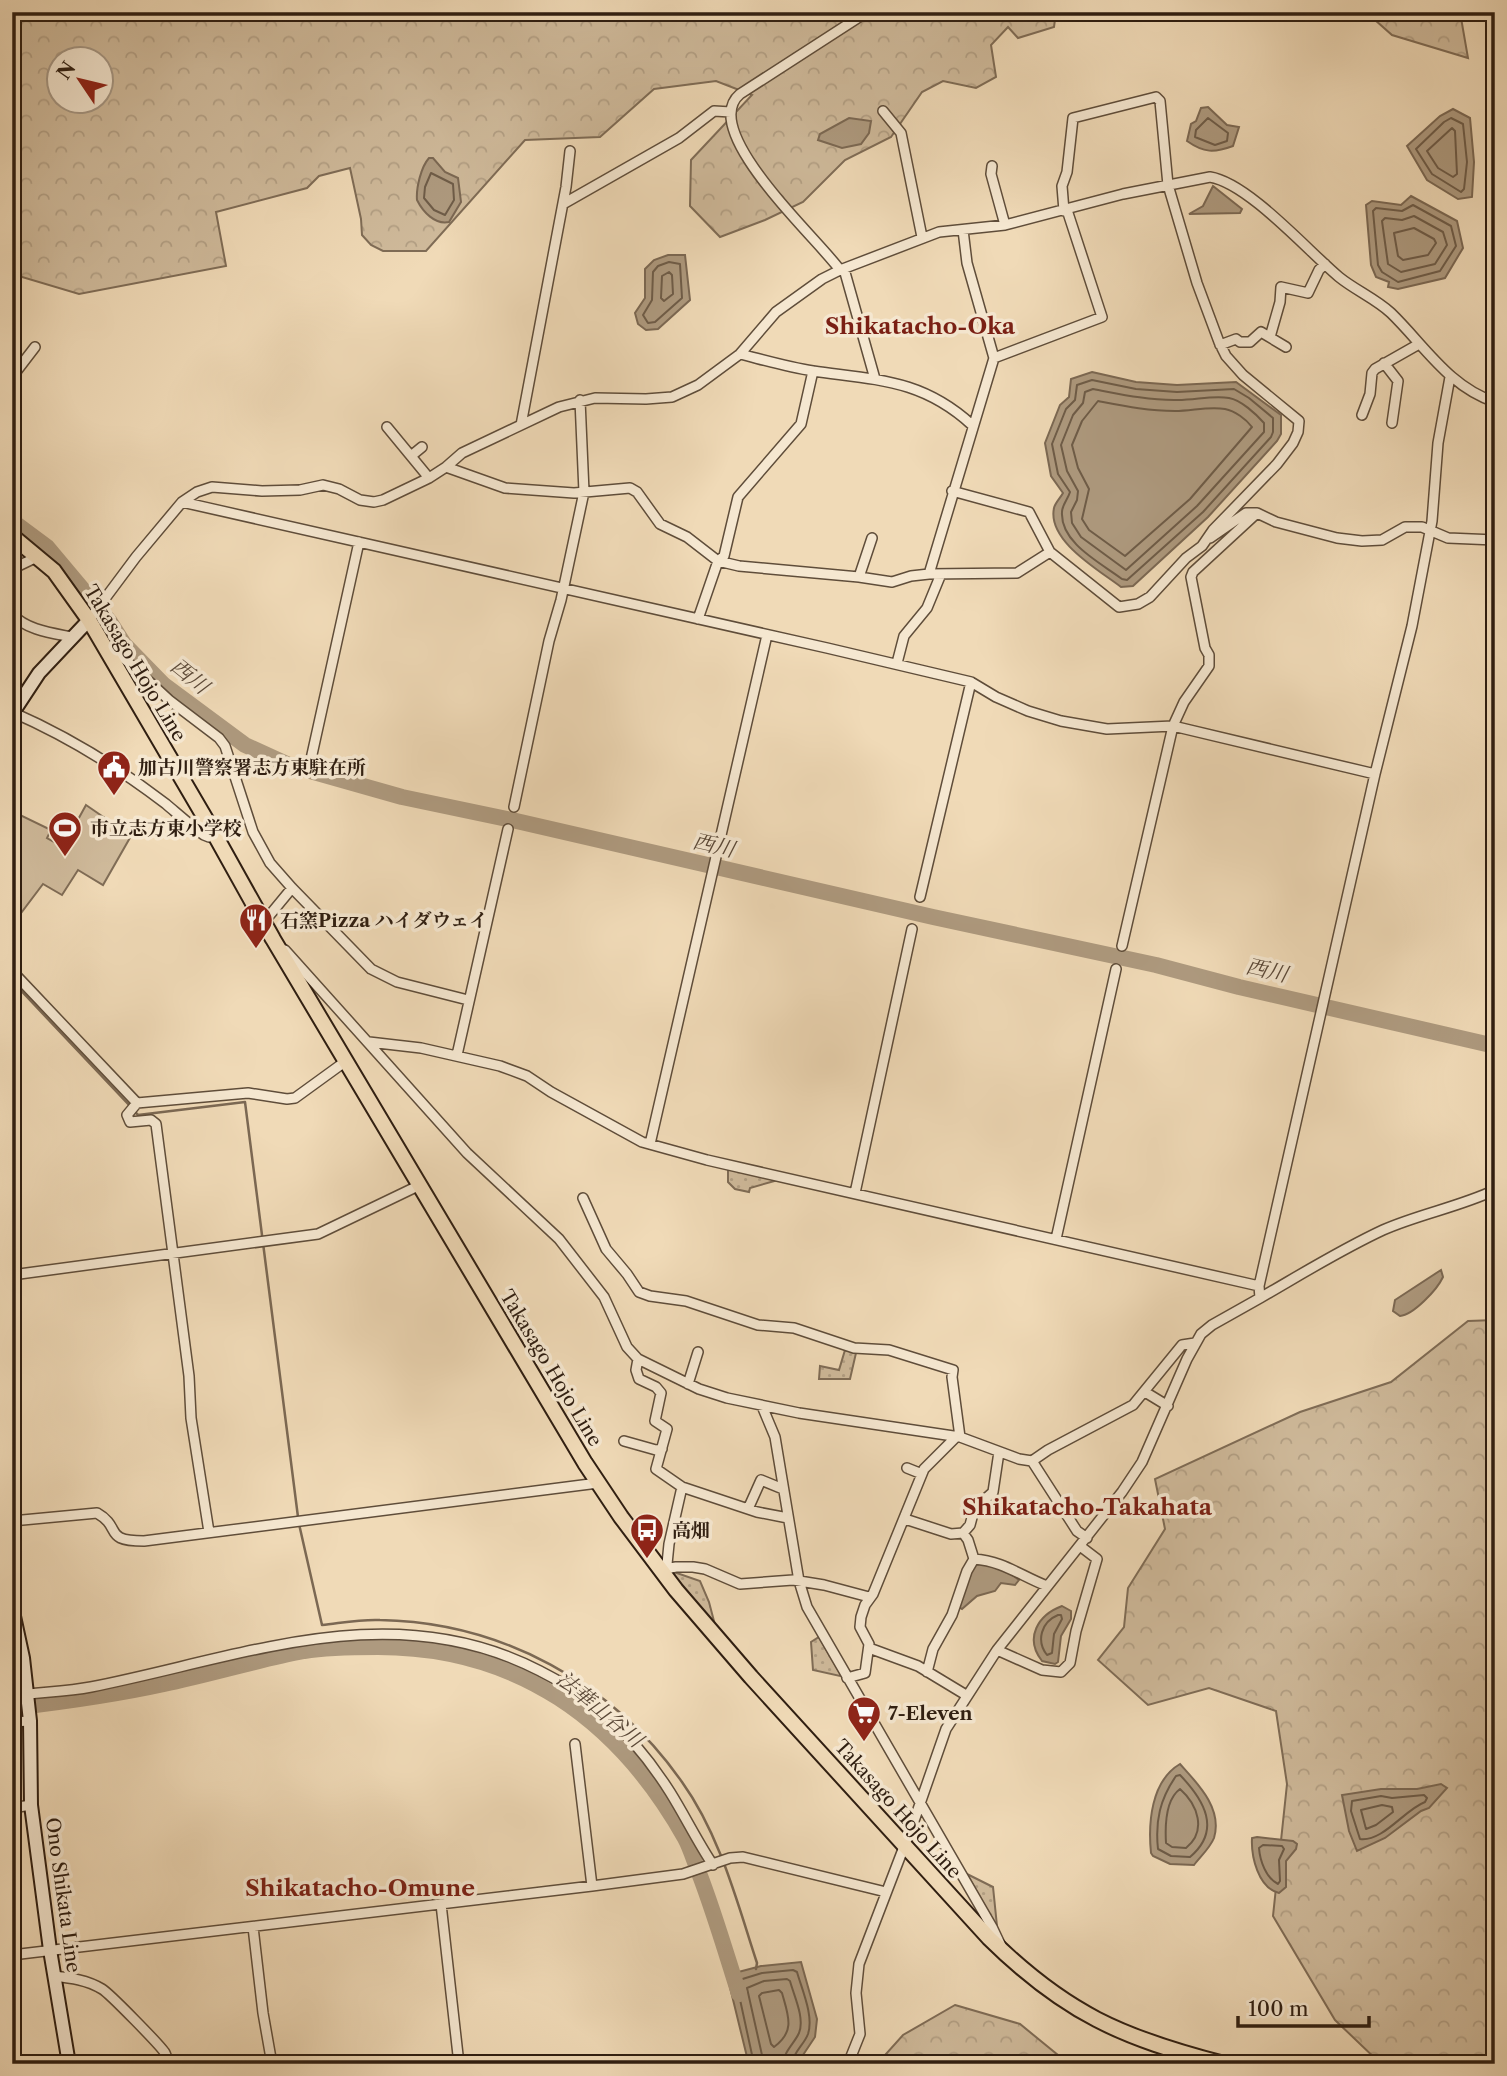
<svg xmlns="http://www.w3.org/2000/svg" width="1507" height="2076" viewBox="0 0 1507 2076" font-family="'Libre Caslon Text','Noto Serif JP',serif">
  <style>
    .green { fill: url(#green-dots); stroke: #7f6c56; stroke-width: 2 }
    .forest { fill: url(#forest-crowns); stroke: #7f6c56; stroke-width: 2; fill-rule: evenodd }
    .pitch { fill: #cfba9b; stroke: #7f6c56; stroke-width: 2 }
    .water { fill: #ae9a7f; stroke: #7b6853; stroke-width: 2 }
    .lines { fill: none; stroke-linecap: round; stroke-linejoin: round }
    .shore { stroke: #6e5c48; stroke-width: 2 }
    .stream { stroke: #7b6853; stroke-width: 2.5 }
    .river { stroke: #ae9a7f; stroke-width: 16 }
    .minor-casing { stroke: #5f4d3a; stroke-width: 12 }
    .secondary-casing { stroke: #2f1e11; stroke-width: 16 }
    .primary-casing { stroke: #2f1e11; stroke-width: 18 }
    .minor { stroke: #f5e7d0; stroke-width: 9 }
    .secondary { stroke: #f5e7d0; stroke-width: 12 }
    .primary { stroke: #f0dab7; stroke-width: 14 }
    .labels { text-anchor: middle; dominant-baseline: central; stroke-width: 7; stroke-linejoin: round; paint-order: stroke }
    .street-label { font-size: 19px; fill: #2f1e11; stroke: #f5e7d0 }
    .poi-label { font-size: 19px; font-weight: bold; fill: #2f1e11; stroke: #f5e7d0; text-anchor: start }
    .water-label { font-size: 21px; font-style: italic; fill: #5b4938; stroke: #f5e7d0 }
    .quarter-label { font-size: 23px; font-weight: bold; fill: #7a1f14; stroke: #f5e7d0 }
  </style>
  <defs>
    <pattern id="green-dots" width="8" height="8" patternUnits="userSpaceOnUse" patternTransform="scale(1.75)"><rect width="8" height="8" fill="#cfba9b"/><path d="M2 2h.1M6 6h.1" fill="none" stroke="#b29f84" stroke-width="1.8" stroke-linecap="round"/></pattern>
    <pattern id="forest-crowns" width="20" height="18" patternUnits="userSpaceOnUse" patternTransform="scale(1.75)"><rect width="20" height="18" fill="#cfba9b"/><path d="M2 6a3 3 0 1 1 6 0M12 15a3 3 0 1 1 6 0" fill="none" stroke="#b29f84"/></pattern>
  </defs>
  <rect width="100%" height="100%" fill="#f0dab7"/>
  <filter id="stains"><feTurbulence type="fractalNoise" baseFrequency=".00286" numOctaves="4"/><feColorMatrix values="0 0 0 0 .2 0 0 0 0 .09 0 0 0 0 .02 0 0 0 .5 -.17"/></filter>
  <radialGradient id="worn" r=".72"><stop offset=".6" stop-color="#630" stop-opacity="0"/><stop offset="1" stop-color="#630" stop-opacity=".3"/></radialGradient>
  <path class="green" d="M728,1169L778,1180L750,1188L749,1192L735,1189L728,1182Z
    M845,1350L856,1353L850,1379H819L820,1366L839,1370Z
    M671,1571L700,1581L709,1602L715,1625L668,1572Z
    M819,1637L841,1675L840,1676L813,1670L811,1642Z
    M967,1874L993,1887L997,1926H996Z"/>
  <path class="forest" d="M12,12H1056L1054,27L1018,38L1008,27L991,45L996,77L976,88L943,81L922,92L891,137L845,160L803,202L765,220L720,237L690,206L691,160L752,95L716,81L654,89L600,137L525,140L426,251H383L371,245L362,235L361,219L350,168L319,176L307,188L216,212L226,266L79,294L12,274ZM60,60H102V102H60Z
    M1366,12H1460L1468,58L1392,35Z
    M1495,1320V2064H1381L1335,2020L1273,1916L1287,1784L1276,1711L1209,1688L1148,1705L1098,1660L1124,1627L1128,1588L1165,1529L1155,1479L1300,1412L1391,1382L1468,1321Z
    M955,2005L1020,2024L1069,2064H877L903,2035Z"/>
  <path class="pitch" d="M86,805L131,836L103,885L78,870L62,895L43,884L12,925V811L51,830L47,838L63,847Z"/>
  <path class="water" d="M1208,107L1227,125L1239,127L1233,146C1214,153 1204,153 1187,141L1191,124L1196,121L1201,108Z
    M1453,109L1470,118L1474,162L1472,197L1458,199L1427,180L1407,146L1440,116Z
    M849,118L871,121L869,133L861,144L842,148L818,140L820,134Z
    M429,158H433L445,172L458,178L461,202L449,222C435,225 423,212 417,200C416,188 421,167 429,158Z
    M1213,186L1242,209L1240,213L1189,214L1203,206Z
    M1411,196L1457,221L1463,248L1445,278L1398,289L1388,287L1389,282L1376,277L1371,265L1366,205L1372,201L1401,205Z
    M668,255H685L690,300L658,329L646,330L638,324L635,313L645,298V269L654,260Z
    M1092,372L1136,382L1177,385L1236,382L1281,415V434L1277,441L1208,517L1133,586L1121,587C1099,570 1047,541 1054,508C1055,503 1061,497 1063,493L1051,476L1045,443L1060,405L1069,397L1071,379Z
    M1441,1270L1443,1277C1437,1290 1413,1315 1400,1316L1393,1311L1395,1300Z
    M979,1562L1002,1567L1019,1580L1015,1585L1001,1583L995,1591L977,1596L962,1609L959,1607L973,1565Z
    M1062,1606L1071,1611V1619L1061,1636L1058,1662L1055,1664L1042,1661C1024,1638 1038,1615 1062,1606Z
    M1180,1764C1197,1783 1223,1808 1214,1838C1210,1848 1200,1857 1194,1865L1170,1864L1153,1856L1151,1853C1148,1823 1151,1781 1180,1764Z
    M1441,1784L1447,1788L1429,1808L1421,1811L1385,1838L1357,1851L1349,1831L1342,1795L1381,1789H1417Z
    M1257,1837L1293,1841L1297,1844L1296,1849L1286,1861V1887L1279,1893C1258,1888 1251,1856 1252,1838Z
    M801,1962L817,2019L815,2037L797,2064H745L748,2061L727,1975L761,1966Z"/>
  <g class="lines">
    <path class="shore" d="M1208,118L1228,133L1227,141L1215,145L1195,137L1196,130Z
      M1451,118L1463,124L1467,162L1464,189L1461,192L1432,174L1416,149L1444,122Z
      M1452,128L1455,131L1457,174L1453,177L1438,168L1427,151Z
      M431,173L453,184L454,200L445,215L434,210L424,198L425,187Z
      M1413,205L1451,226L1456,246L1440,271L1398,282L1382,272L1378,265L1373,211L1376,208L1402,211Z
      M1414,216L1443,232L1447,245L1435,264L1401,272L1388,264L1382,221L1385,218L1402,220Z
      M1414,228L1434,239L1436,243L1428,255L1403,260L1398,256L1394,233Z
      M669,262L680,264L682,298L655,322L648,323L643,315L652,300L653,272L658,266Z
      M669,272L672,275L673,294L664,301L661,298L662,276Z
      M1092,380L1136,389L1177,392L1234,389L1249,398L1273,418V432L1271,437L1203,512L1127,580L1122,579C1101,563 1060,543 1062,512C1062,505 1068,499 1070,492L1058,474L1052,444L1066,409L1075,400L1077,385Z
      M1093,389C1120,394 1146,400 1174,400C1193,401 1211,395 1229,398C1241,400 1256,414 1264,423V432L1197,506L1126,570L1081,537L1072,523L1071,512L1077,500L1078,491L1067,471L1061,445L1073,415L1083,403L1085,392Z
      M1098,401C1124,406 1148,411 1175,411C1192,411 1209,406 1225,409C1235,411 1246,419 1252,427L1190,499L1125,556L1089,530L1082,519L1089,489L1078,468L1072,445L1082,421Z
      M1058,1615H1061L1062,1619L1054,1634L1052,1653L1047,1655C1036,1641 1041,1622 1058,1615Z
      M1180,1775C1204,1800 1222,1830 1190,1857L1171,1856L1158,1849C1155,1821 1160,1799 1176,1776Z
      M1180,1789C1198,1805 1207,1831 1186,1848L1172,1847L1166,1843C1165,1826 1165,1800 1180,1789Z
      M1424,1795L1427,1798L1425,1802C1404,1810 1383,1842 1360,1839L1351,1811L1352,1801L1381,1796L1392,1798Z
      M1382,1805L1392,1807L1393,1812L1376,1825L1366,1829L1361,1810Z
      M1263,1845L1282,1846L1284,1849L1279,1860L1280,1881L1278,1884C1266,1878 1260,1861 1259,1848Z
      M779,1990L782,1993C788,2015 796,2031 774,2047L771,2044L759,1996L762,1993Z
      M754,2064L736,1981L762,1973L793,1970L797,1972C802,1990 814,2016 808,2034C804,2045 793,2052 792,2064
      M764,2064L747,1988L764,1981L787,1979L790,1981C794,1996 805,2018 799,2033C794,2044 784,2051 783,2064"/>
    <path class="stream" d="M12,981L130,1106
      M134,1111L138,1115L245,1102L298,1517
      M299,1524L322,1625C341,1623 361,1619 380,1620C501,1622 613,1683 682,1782C720,1835 737,1902 757,1963L756,1969"/>
    <path class="river" d="M12,521L47,547L110,622L124,644L164,685L245,745L289,765L402,797L512,820L933,917L1156,965L1239,987L1495,1046
      M12,1708C63,1702 114,1695 164,1684C211,1674 257,1660 304,1651C328,1647 353,1647 378,1647C517,1647 618,1719 685,1838C691,1849 694,1861 699,1873C714,1912 726,1953 739,1994"/>
    <g class="minor-casing">
      <path id="minor" d="M883,111L901,133L922,237
        M992,166L991,174L1005,225
        M563,204L679,138L714,111L731,112
        M844,269L875,379
        M840,270C818,239 697,130 740,94L867,12
        M1270,337L1280,302L1281,287L1308,293L1319,270L1325,264
        M1220,345L1236,339L1240,342H1250L1261,332L1286,347
        M740,354C764,360 788,367 813,371C876,380 922,379 972,425
        M994,358L1102,317L1067,210
        M1384,363L1398,381L1392,423
        M12,377L35,347
        M1362,415L1370,394L1372,373L1375,369L1419,344
        M521,425L566,187L570,151
        M387,427L429,478
        M411,456L422,447
        M446,467L505,488L574,493L630,488L637,492L660,524L687,537L718,561L739,566L859,577L892,582L911,576L929,574L1017,573L1050,552
        M952,491L1029,512L1050,552L1119,607L1138,604L1150,597L1186,558L1202,546L1213,530L1277,464L1293,443L1298,432L1299,421L1243,375L1226,356L1219,342L1197,283L1168,185L1160,101L1156,97L1073,118L1067,172L1062,186L1064,211
        M182,502L827,648L971,682L996,697L1028,711L1061,721L1107,729L1173,726L1375,774
        M1210,538L1246,513H1257L1276,522L1337,538L1362,541L1382,540L1405,527H1422L1448,538L1495,540
        M12,569L39,556
        M929,574L994,358L967,263L963,230
        M859,577L872,538
        M12,614C26,630 52,633 72,637
        M698,619L718,561L724,556L738,497L801,424L813,371
        M89,620L136,557L182,502L197,492L212,487L262,491L300,490L323,485L339,489L360,500L374,502L383,500L429,478L446,467L462,453L559,407L595,398L646,399L672,397L698,385L740,354L776,312L822,279L840,270L939,232L1005,225L1123,194L1210,177C1248,183 1307,250 1339,277C1355,290 1376,299 1391,313C1424,345 1449,387 1495,402
        M109,656L117,652L169,700L219,738L225,746L253,832L270,863L292,888L371,969L397,982L468,1000
        M897,663L904,636L927,608L941,574
        M12,712C67,736 119,768 166,804C179,815 191,826 204,835L209,837L215,835
        M311,759L359,542
        M514,807L549,641L561,600L584,492L580,400
        M920,897L971,682
        M264,922L292,888
        M1122,946L1173,726L1184,702L1209,666V655L1205,648L1191,577L1193,572L1257,513
        M285,950L467,1153L559,1239L604,1297L627,1347L638,1359L699,1389L727,1398L799,1413L960,1437L1019,1459L1032,1461L1048,1450L1133,1405L1182,1345L1195,1343
        M12,971L137,1103
        M369,1042L421,1048L500,1066L527,1076L551,1092L642,1142L707,1160L1259,1286
        M457,1055L508,829
        M650,1144L767,635
        M855,1193L912,929
        M583,1198L606,1249L627,1274L639,1292L650,1296L686,1301L758,1325L794,1328L854,1348L889,1350L953,1370L952,1377L960,1437
        M1056,1239L1116,969
        M12,1275L318,1234L420,1185
        M1260,1298C1300,1275 1340,1250 1383,1230C1419,1214 1459,1207 1495,1190
        M638,1359L636,1370L639,1379L656,1387L661,1393L655,1421L667,1429L656,1469L682,1487
        M688,1384L698,1352
        M1145,1392L1168,1406
        M762,1406L775,1437L799,1581L807,1607L992,1927L1001,1946
        M624,1441L656,1450L662,1449
        M1032,1461L1077,1531L1087,1538
        M907,1468L922,1474
        M748,1509L761,1480L783,1489
        M905,1519L951,1534L963,1533L970,1525L974,1510L983,1509L984,1500L993,1492L999,1452
        M12,1521L97,1513C123,1528 102,1541 144,1541L598,1483
        M209,1532L191,1418L189,1376L156,1124L151,1120L130,1122L127,1115L137,1103L248,1093L287,1099L295,1098L346,1061
        M963,1533L968,1540L974,1559
        M661,1569L667,1564L669,1544L682,1487L757,1512L788,1518
        M660,1570L676,1567H693L705,1569L740,1584L793,1580L824,1585L869,1597
        M869,1648L918,1666L966,1695
        M997,1650L1042,1670L1061,1672L1070,1663L1076,1631L1097,1559L1080,1546
        M927,1672L933,1649L952,1615L967,1571L974,1559C1003,1561 1021,1576 1047,1586
        M847,1678L865,1673L869,1644L860,1627L861,1617L865,1605L873,1594L924,1469L956,1437
        M12,1696C38,1692 65,1692 91,1687C243,1657 392,1594 540,1671C561,1682 584,1694 602,1711C628,1734 651,1762 670,1792C685,1816 697,1841 713,1865
        M12,1722L30,1721
        M575,1744L592,1886
        M12,1808L31,1805
        M441,1904L459,2064
        M253,1927L263,2013L272,2064
        M12,1955L592,1886L683,1874L730,1858L743,1857L886,1892
        M54,1976C71,1978 87,1980 102,1989C109,1993 161,2046 165,2053C166,2055 168,2061 169,2064
        M848,2064L860,2034L856,1993L859,1964L915,1818L946,1729L997,1650L1122,1492L1142,1462L1187,1359L1201,1334L1212,1325L1260,1298L1259,1286L1375,774L1412,626L1432,521L1438,443L1450,377"/>
    </g>
    <g class="secondary-casing">
      <path id="secondary" d="M12,714L39,673L89,620
        M12,1607L23,1658L30,1721L31,1805L50,1950L69,2064"/>
    </g>
    <g class="primary-casing">
      <path id="primary" d="M12,536L54,571L89,620L215,835L273,939L585,1463L621,1517L676,1590L751,1677L989,1938C1065,2013 1122,2038 1224,2064"/>
    </g>
    <use href="#minor" class="minor"/>
    <use href="#secondary" class="secondary"/>
    <use href="#primary" class="primary"/>
  </g>
  <defs>
    <g id="civic-pin" transform="scale(1.75)"><path d="M0 17L-7.5 6A9.5 9.5 0 1 1 7.5 6Z" fill="#8f2418" stroke="#f5e7d0"/><path d="M-.6-6.5H3V-4.5H.6V-3L4-1V1h2V6H-6V1h2V-1L-.6-3ZM-1.2 2.5V6h2.4V2.5Z" fill="#fff"/></g>
    <g id="stadium-pin" transform="scale(1.75)"><path d="M0 17L-7.5 6A9.5 9.5 0 1 1 7.5 6Z" fill="#8f2418" stroke="#f5e7d0"/><path d="M0-5a6.5 5 0 1 0 0 10a6.5 5 0 1 0 0-10ZM-3.5-1.8h7v3.6h-7Z" fill="#fff"/></g>
    <g id="restaurant-pin" transform="scale(1.75)"><path d="M0 17L-7.5 6A9.5 9.5 0 1 1 7.5 6Z" fill="#8f2418" stroke="#f5e7d0"/><path d="M-5-6h1v4h1v-4h1v4h1v-4h1v5L-1.5 .5V6h-2V.5L-5-1ZM5-6V6H3V1.5H1.5Q1.5-4 5-6Z" fill="#fff"/></g>
    <g id="bus-pin" transform="scale(1.75)"><path d="M0 17L-7.5 6A9.5 9.5 0 1 1 7.5 6Z" fill="#8f2418" stroke="#f5e7d0"/><path d="M-5-6H5V4H4V6H2V4H-2V6H-4V4H-5ZM-3.5-4V0h7V-4ZM-3.5 1.2v1.5H-2V1.2ZM2 1.2v1.5H3.5V1.2Z" fill="#fff"/></g>
    <g id="supermarket-pin" transform="scale(1.75)"><path d="M0 17L-7.5 6A9.5 9.5 0 1 1 7.5 6Z" fill="#8f2418" stroke="#f5e7d0"/><path d="M-6-5.5h2.5l.6 2H6L4.5 2H-2.5L-4.4-4H-6ZM-1.5 3.2a1.3 1.3 0 1 0 .1 0ZM3 3.2a1.3 1.3 0 1 0 .1 0Z" fill="#fff"/></g>
  </defs>
  <g fill-rule="evenodd">
    <use href="#civic-pin" x="114" y="767"/>
    <use href="#stadium-pin" x="65" y="828"/>
    <use href="#restaurant-pin" x="256" y="920"/>
    <use href="#bus-pin" x="647" y="1530"/>
    <use href="#supermarket-pin" x="864" y="1713"/>
  </g>
  <g class="labels">
    <g class="street-label">
      <text transform="translate(135 663) rotate(59)">Takasago Hojo Line</text>
      <text transform="translate(551 1368) rotate(59)">Takasago Hojo Line</text>
      <text transform="translate(898 1809) rotate(48)">Takasago Hojo Line</text>
      <text transform="translate(63 1895) rotate(82)">Ono Shikata Line</text>
    </g>
    <g class="poi-label">
      <text x="138" y="767">加古川警察署志方東駐在所</text>
      <text x="90" y="828">市立志方東小学校</text>
      <text x="280" y="920">石窯Pizza ハイダウェイ</text>
      <text x="672" y="1530">高畑</text>
      <text x="888" y="1713">7-Eleven</text>
    </g>
    <g class="water-label">
      <text transform="translate(190 676) rotate(39)">西川</text>
      <text transform="translate(714 845) rotate(13)">西川</text>
      <text transform="translate(1267 970) rotate(13)">西川</text>
      <text transform="translate(600 1709) rotate(40)">法華山谷川</text>
    </g>
    <g class="quarter-label">
      <text x="920" y="326">Shikatacho-Oka</text>
      <text x="1087" y="1507">Shikatacho-Takahata</text>
      <text x="360" y="1888">Shikatacho-Omune</text>
    </g>
  </g>
  <rect width="1507" height="2076" fill="none" stroke="#f0dab7" stroke-width="42"/>
  <rect x="14" y="14" width="1479" height="2048" fill="none" stroke="#2f1e11" stroke-width="3.5"/>
  <rect x="21" y="21" width="1465" height="2034" fill="none" stroke="#2f1e11" stroke-width="2"/>
  <g transform="translate(80 80) rotate(305)"><circle r="33" fill="#f5e7d0" stroke="#a69784" stroke-width="2"/>
  <path d="M0-5L12 26L0 18L-12 26Z" fill="#8f2418"/>
  <text y="-10" font-size="19" font-weight="bold" text-anchor="middle" fill="#2f1e11">N</text>
  </g>
  <path d="M1238 2016v10h131v-10" fill="none" stroke="#2f1e11" stroke-width="3.5"/>
  <text x="1248" y="2016" font-size="21" fill="#2f1e11" stroke="#f5e7d0" stroke-width="5" paint-order="stroke">100 m</text>
  <rect width="100%" height="100%" filter="url(#stains)"/>
  <rect width="100%" height="100%" fill="url(#worn)"/>
</svg>
